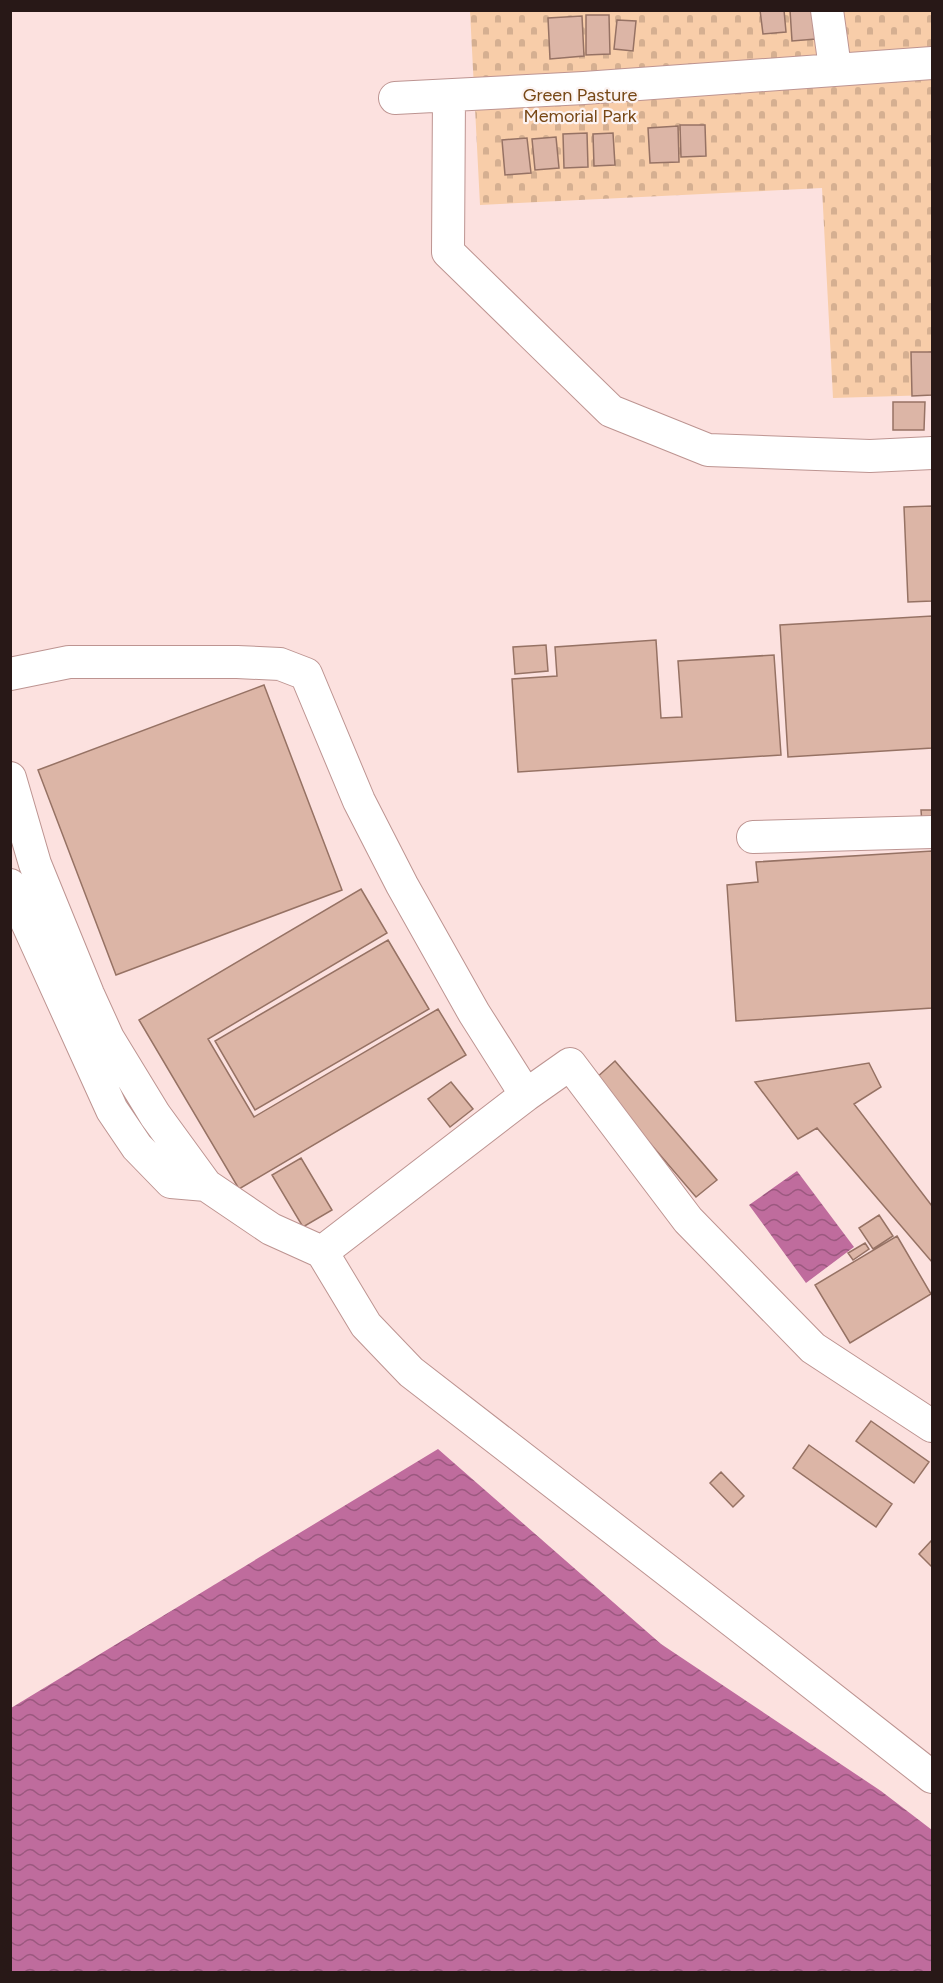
<svg xmlns="http://www.w3.org/2000/svg" width="943" height="1983" viewBox="0 0 943 1983" font-family="Figtree,sans-serif">
  <style>
    .cemetery { fill: url(#cemetery-stones) }
    .water { fill: url(#water-waves) }
    .building { fill: #dcb5a6; stroke: #967264; stroke-width: 1.5 }
    .lines { fill: none; stroke-linecap: round; stroke-linejoin: round }
    .minor-casing { stroke: #bd9491; stroke-width: 34 }
    .minor { stroke: #fff; stroke-width: 32 }
    .labels { text-anchor: middle; dominant-baseline: central; stroke-width: 4.5; stroke-linejoin: round; paint-order: stroke }
    .park-label { font-size: 18px; fill: #774715; stroke: #fcf3f2 }
  </style>
  <defs>
    <pattern id="cemetery-stones" width="16" height="16" patternUnits="userSpaceOnUse" patternTransform="scale(1.5)"><rect width="16" height="16" fill="#f8cda9"/><path d="M2 7V4a2 2 0 0 1 4 0v3zM10 15v-3a2 2 0 0 1 4 0v3z" fill="#d5af91"/></pattern>
    <pattern id="water-waves" width="16" height="10" patternUnits="userSpaceOnUse" patternTransform="scale(1.5)"><rect width="16" height="10" fill="#bf6c9d"/><path d="M0 5q4-4 8 0t8 0" fill="none" stroke="#9b587f"/></pattern>
  </defs>
  <rect width="100%" height="100%" fill="#fce1df"/>
  <path class="cemetery" d="M470,11H932V395L833,398L822,188L480,205Z"/>
  <path class="water" d="M797,1171L854,1247L806,1283L749,1205Z
    M438,1449L661,1644L881,1791L932,1830V1972H11V1708Z"/>
  <path class="building" d="M760,10H784L786,32L763,34Z
    M790,10H814L816,39L792,41Z
    M586,15H609L610,54L586,55Z
    M582,16L584,56L550,59L548,18Z
    M617,20L636,21L633,51L614,49Z
    M680,125H705L706,156L681,157Z
    M678,126L679,162L650,163L648,128Z
    M587,133L588,167L564,168L563,134Z
    M613,133L615,165L594,166L593,134Z
    M556,137L559,168L535,170L532,139Z
    M527,138L531,173L505,175L502,140Z
    M911,352H932V395L912,396Z
    M893,402H925L924,430H893Z
    M932,506V601L908,602L904,507Z
    M932,616V748L788,757L780,625Z
    M656,640L661,718L682,717L678,661L774,655L781,755L518,772L512,679L557,676L555,647Z
    M546,645L548,671L515,674L513,647Z
    M264,685L342,890L116,975L38,770Z
    M921,810H932V823L922,824Z
    M932,851V1008L736,1021L727,885L758,882L756,862Z
    M361,889L387,933L208,1039L254,1117L438,1009L466,1055L239,1189L139,1020Z
    M388,940L429,1009L255,1110L215,1041Z
    M615,1061L717,1180L696,1197L595,1079Z
    M869,1063L881,1087L854,1104L932,1206V1262L817,1128L798,1139L755,1082Z
    M451,1082L473,1109L450,1127L428,1099Z
    M301,1158L332,1210L303,1227L272,1175Z
    M879,1215L893,1236L873,1249L859,1228Z
    M897,1236L931,1294L850,1343L815,1285Z
    M865,1243L869,1249L853,1260L848,1253Z
    M871,1421L929,1462L914,1483L856,1441Z
    M809,1445L892,1504L876,1527L793,1468Z
    M721,1472L744,1496L733,1507L710,1483Z
    M932,1540V1567L919,1554Z"/>
  <g class="lines">
    <g class="minor-casing">
      <path id="minor" d="M827,10L835,68
        M449,96L448,252L611,411L708,450L870,456L932,453
        M395,98L584,88L932,63
        M10,674L69,662H237L280,664L306,674L359,801L402,885L474,1013L526,1095
        M10,778L35,864L88,994L108,1038L155,1115L206,1185L271,1229L322,1252L366,1325L411,1372L756,1639L932,1777
        M753,837L932,832
        M10,885L112,1110L137,1147L171,1182L206,1185
        M322,1252L526,1095L570,1064L688,1220L813,1348L932,1426"/>
    </g>
    <use href="#minor" class="minor"/>
  </g>
  <g class="labels">
    <g class="park-label">
      <text x="580" y="95">Green Pasture<tspan x="580" dy="21">Memorial Park</tspan></text>
    </g>
  </g>
  <rect width="943" height="1983" fill="none" stroke="#281817" stroke-width="24"/>
</svg>
